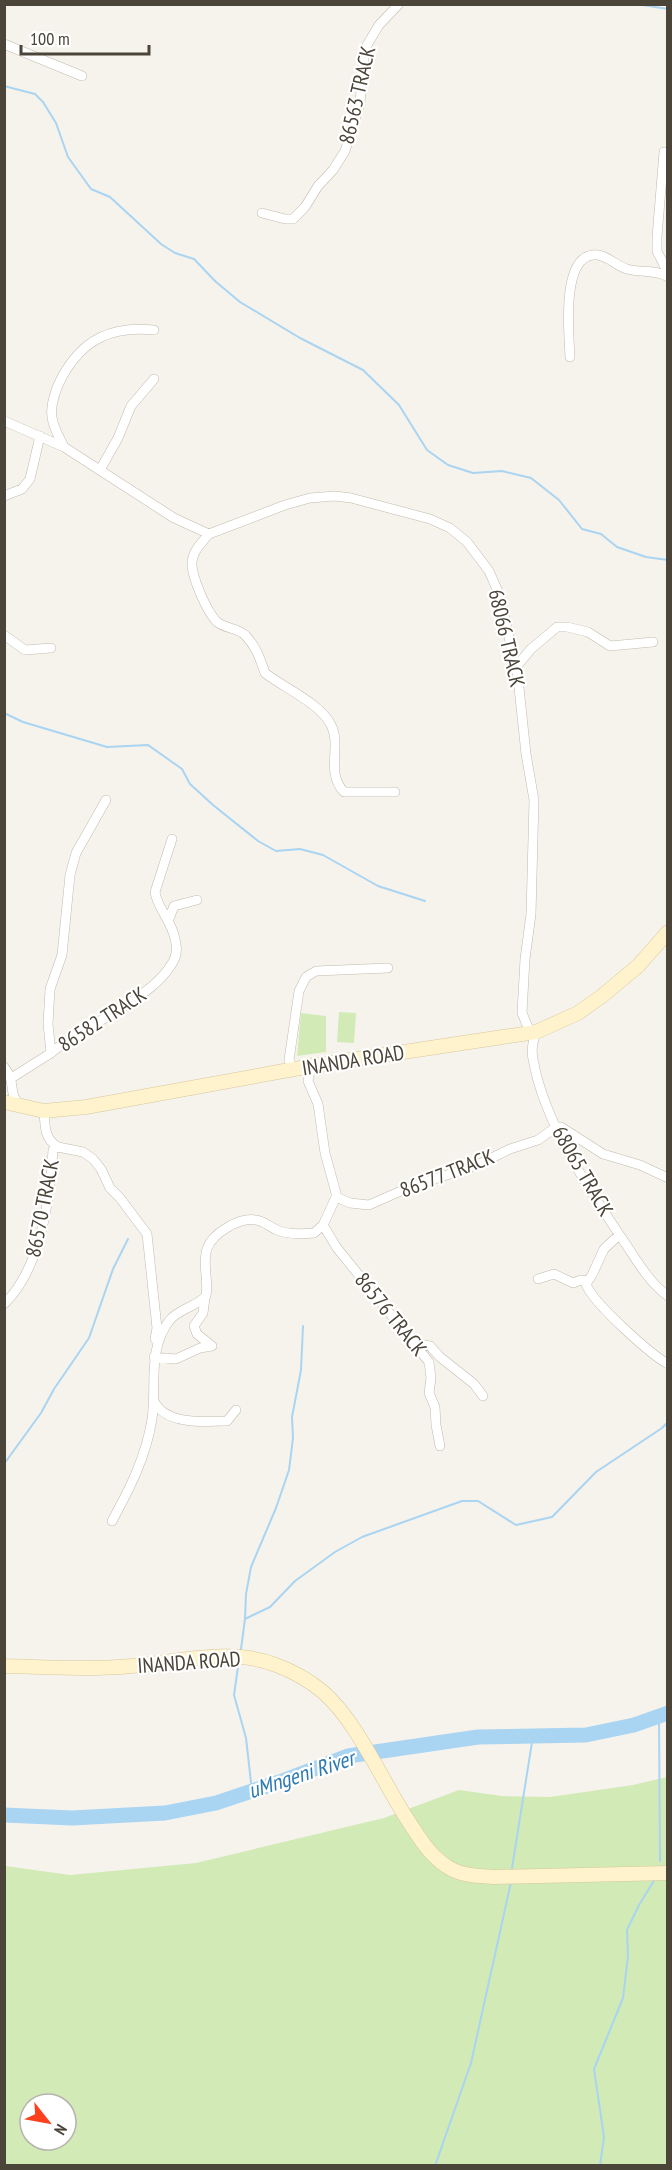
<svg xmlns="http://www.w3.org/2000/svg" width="672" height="2170" viewBox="0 0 672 2170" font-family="'PT Sans Narrow',sans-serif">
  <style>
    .green { fill: #d2eab5; fill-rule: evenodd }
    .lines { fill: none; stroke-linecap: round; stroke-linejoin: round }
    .stream { stroke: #a9d4f2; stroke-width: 2 }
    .river { stroke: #a9d4f2; stroke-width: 15 }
    .street-casing { stroke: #c2bbae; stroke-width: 10 }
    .secondary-casing { stroke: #d6c79b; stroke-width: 15 }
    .street { stroke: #fff; stroke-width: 9 }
    .secondary { stroke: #fff3cd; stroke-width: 14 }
    .labels { text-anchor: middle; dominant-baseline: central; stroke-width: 4.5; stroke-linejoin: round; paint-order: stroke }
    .street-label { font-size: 21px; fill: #4b4439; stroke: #fff }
    .water-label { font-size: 22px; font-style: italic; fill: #2e7ab2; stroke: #fff }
  </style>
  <rect width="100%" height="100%" fill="#f6f3ec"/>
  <path class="green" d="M339,1012L356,1013L354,1043L337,1042Z
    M301,1013L326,1016V1052L297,1056Z
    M667,1777V2165L5,2166V1866L70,1875L196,1863L384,1818L459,1790L502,1796L550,1797L633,1785ZM30,2104H66V2140H30Z"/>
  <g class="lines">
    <path class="stream" d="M636,4L668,9
      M4,86L35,94L43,102L56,123L68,157L91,189L110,197L161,244L175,253L194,259L215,281L240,302L300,338L363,370L399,405L427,450L448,465L473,473L502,471L531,478L559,500L582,529L601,534L617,547L646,557L668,560
      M4,713L23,722L107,747L148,745L182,769L190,784L213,805L258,841L276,851L300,849L323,855L378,886L425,901
      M4,1464L41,1413L54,1389L89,1338L113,1269L128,1239
      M245,1619L270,1607L295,1581L335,1552L362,1537L462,1501H478L516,1525L552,1517L596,1472L662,1428L668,1422
      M241,1649L245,1619L246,1594L251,1567L276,1508L289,1470L293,1438L292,1417L301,1370L303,1326
      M238,1667L234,1695L246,1738L252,1791
      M659,1716L660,1861
      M512,1868L533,1736
      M435,2166L471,2063L511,1882
      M600,2166L604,2137L594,2069L623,1998L628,1956L627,1930L639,1905L655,1879"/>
    <path class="river" d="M4,1815L72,1818L165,1813L216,1803L282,1781L348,1756L478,1737L586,1735L634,1725L668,1713"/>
    <g class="street-casing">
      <path id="street" d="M4,44L82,76
        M664,152L657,237V251L668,273
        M262,213L285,219H293L305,207L318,186L333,170L345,151L360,103L364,54L367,45L379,25L399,4
        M570,357C569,335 561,258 593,255C605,253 616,266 627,269C640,273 656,269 668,277
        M4,421L64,447L174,518L209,534L285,505L310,498L335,496L351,498L430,519L450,528L467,542L489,571L500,596L518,678L526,754L534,800L531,914L525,959L522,1013L530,1032
        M64,447C60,438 53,428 52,417C50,405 56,388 62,377C83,339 111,326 154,330
        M100,470L118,438L131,406L154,379
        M4,496L22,489L30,479L40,436
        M209,534C202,542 193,551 192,562C191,576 207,612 217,622C226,629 239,628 246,636C257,648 260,659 265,673C284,688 320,703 331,725C342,746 325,772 344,792H395
        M4,635L25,650L51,648
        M516,667L531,649L557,627H567L588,632L610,646L653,642
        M169,919L174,906L197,900
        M536,1032C533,1042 531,1049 533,1059C544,1123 591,1193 627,1246C639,1264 650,1283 668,1296
        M51,1053C85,1024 152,1000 173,962C177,955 177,946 175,939C172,921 157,908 155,892L172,839
        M4,1067C17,1083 7,1089 19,1105
        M293,1070L289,1060L299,991L306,977L316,971L388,968
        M13,1077L51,1053L48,1024L50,989L62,955L70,875L76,853L106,800
        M58,1147L83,1152L93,1159L101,1169L110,1188L120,1198L147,1234L157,1328L155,1339
        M336,1197L350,1203L369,1205L410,1187L477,1165L510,1149L538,1140L556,1127H561L603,1154L640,1165L668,1178
        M323,1225L337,1248L429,1362L431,1378L429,1393L435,1407L436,1425L440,1446
        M619,1235L604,1249L592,1275L586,1284C592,1302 650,1354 668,1364
        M538,1279L554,1274L573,1283L581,1280L588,1281
        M4,1304C41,1269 50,1199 53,1150L58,1147C44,1139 45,1125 44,1111
        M413,1343L430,1346L440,1357L474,1384L483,1396
        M154,1357L176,1359L200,1348L212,1346L197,1334L194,1326L203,1313L205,1298
        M154,1401C165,1425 206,1422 227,1421L236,1410
        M112,1521C130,1488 146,1457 152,1419C157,1385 147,1351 169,1321C178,1309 196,1307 206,1296C209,1281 202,1264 207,1249C212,1233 240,1217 256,1220C264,1221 270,1227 277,1230C288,1235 303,1234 314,1233L323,1225L336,1197V1193L325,1153L318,1104L308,1081L311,1066"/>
    </g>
    <g class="secondary-casing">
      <path id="secondary" d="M4,1102L44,1111L86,1107L311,1066L536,1032L578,1013L602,996L638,966L668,932
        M4,1666C47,1667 89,1670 132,1666C179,1662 230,1647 276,1665C292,1671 309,1680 323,1692C359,1723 385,1788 413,1828C423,1844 435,1861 453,1870C465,1876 480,1876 493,1877L668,1873"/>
    </g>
    <use href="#street" class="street"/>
    <use href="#secondary" class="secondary"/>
  </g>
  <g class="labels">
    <g class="street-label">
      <text transform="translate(357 95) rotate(-77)">86563 TRACK</text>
      <text transform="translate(507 638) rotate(77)">68066 TRACK</text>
      <text transform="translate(102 1019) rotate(-33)">86582 TRACK</text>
      <text transform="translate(353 1060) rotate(-9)">INANDA ROAD</text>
      <text transform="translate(583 1171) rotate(60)">68065 TRACK</text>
      <text transform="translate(447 1173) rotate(-21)">86577 TRACK</text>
      <text transform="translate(42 1208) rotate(-79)">86570 TRACK</text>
      <text transform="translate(391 1314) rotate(51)">86576 TRACK</text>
      <text transform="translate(189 1662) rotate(-4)">INANDA ROAD</text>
    </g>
    <g class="water-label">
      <text transform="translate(301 1774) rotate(-18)">uMngeni River</text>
    </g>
  </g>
  <rect width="672" height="2170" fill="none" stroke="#4b4439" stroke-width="12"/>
  <g transform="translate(48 2122) rotate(121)"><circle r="28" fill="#ffffff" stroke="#b7b4b0" stroke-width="1.5"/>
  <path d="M0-4.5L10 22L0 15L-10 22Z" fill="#fc3f1d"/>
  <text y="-9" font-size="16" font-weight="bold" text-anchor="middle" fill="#4b4439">N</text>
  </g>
  <path d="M21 45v9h128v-9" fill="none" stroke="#4b4439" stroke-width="3"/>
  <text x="30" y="45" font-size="18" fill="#4b4439" stroke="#ffffff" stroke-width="4.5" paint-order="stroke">100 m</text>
</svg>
